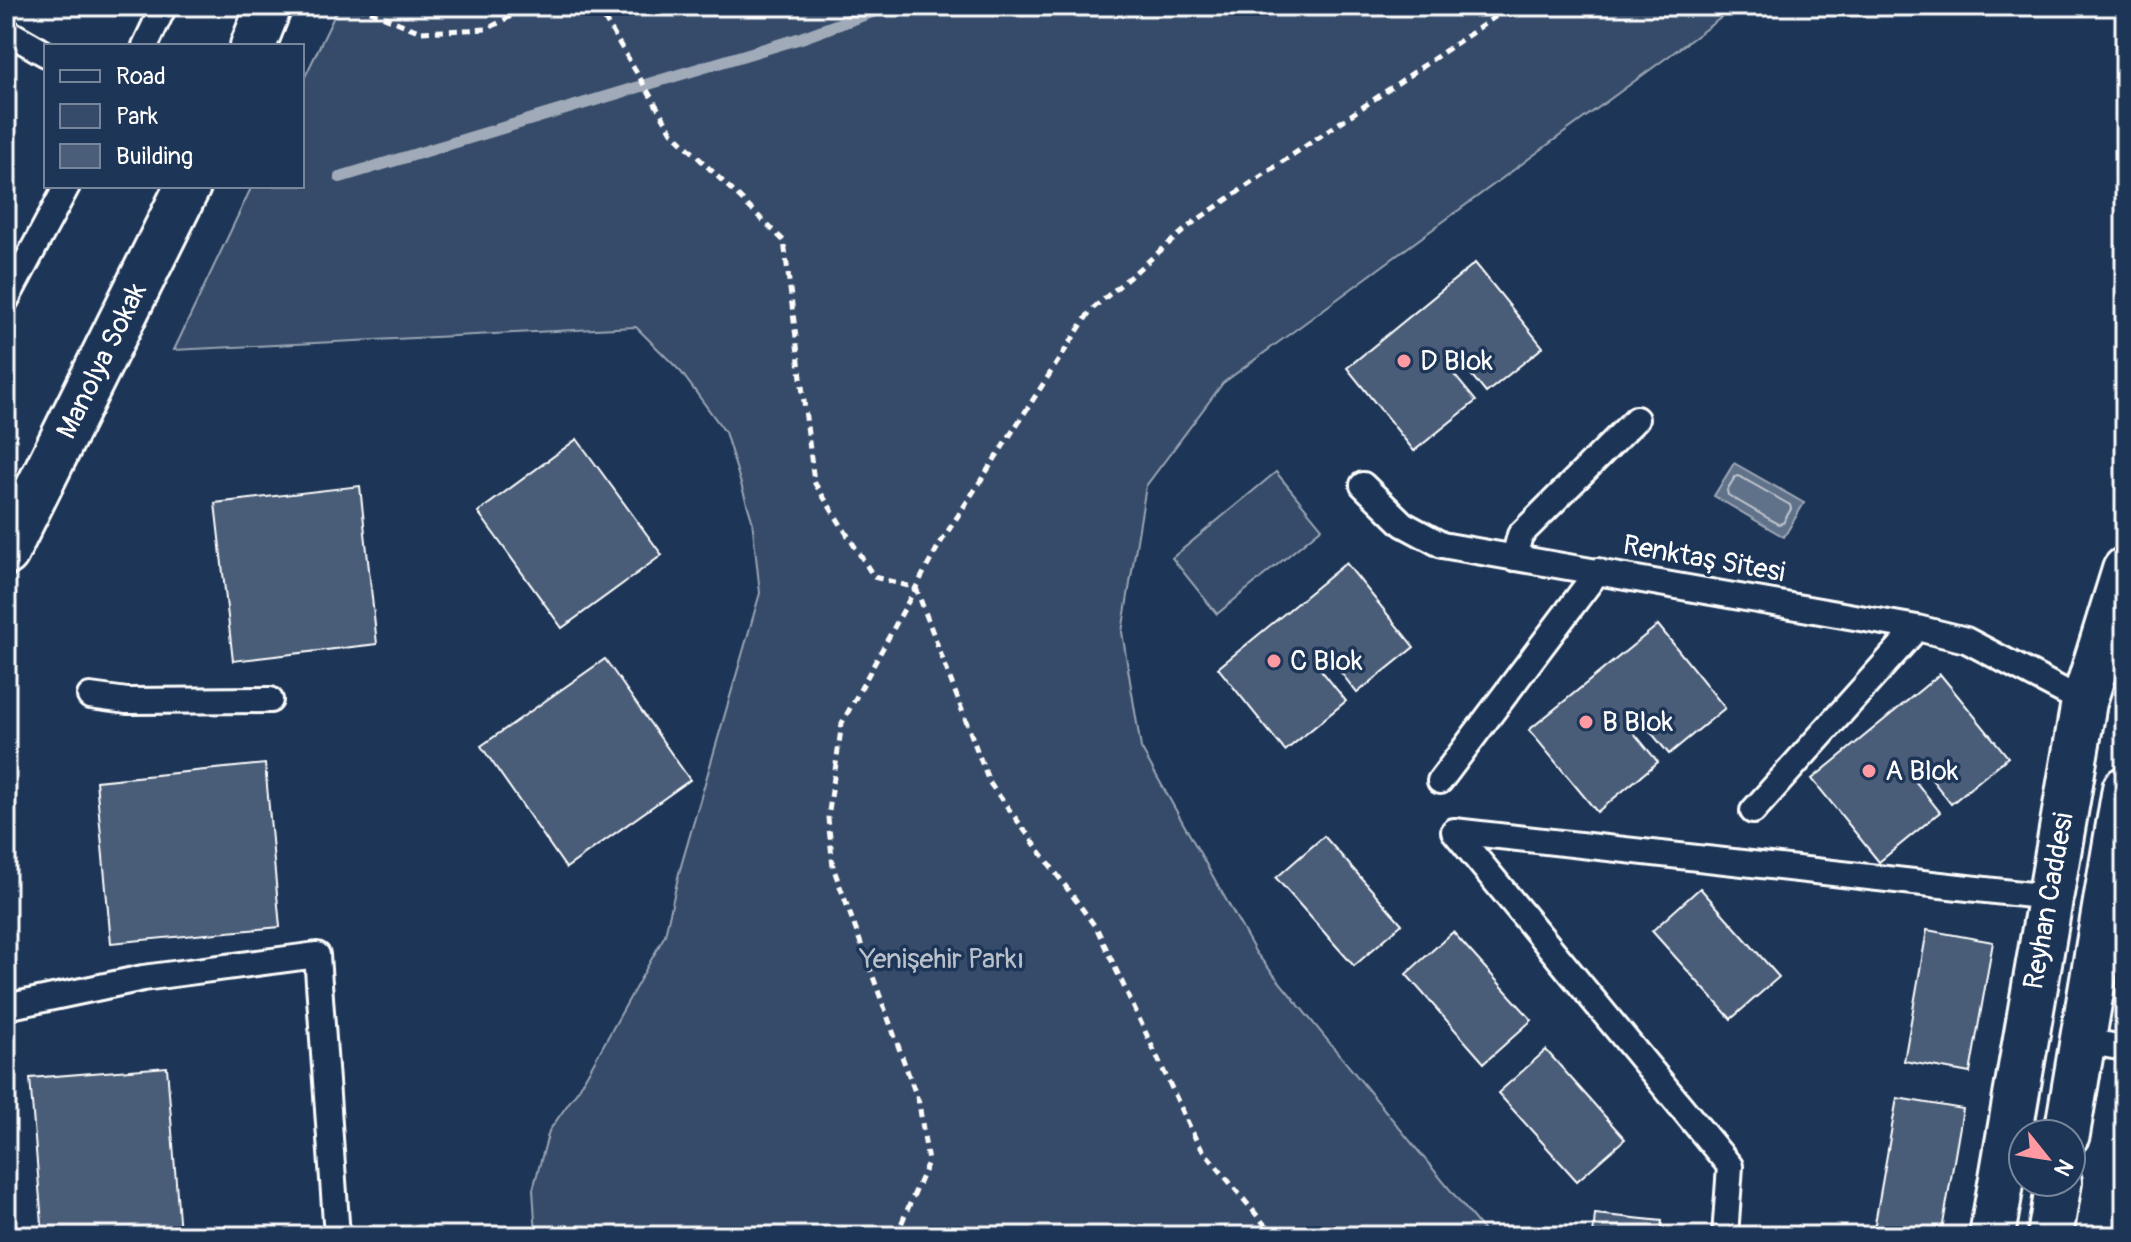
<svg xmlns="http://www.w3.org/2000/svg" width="2131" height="1242" viewBox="0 0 2131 1242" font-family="Pangolin,sans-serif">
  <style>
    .green { fill: #364b69; stroke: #9aa5b4; stroke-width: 2 }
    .water { fill: #617289; stroke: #a0aab8; stroke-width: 2 }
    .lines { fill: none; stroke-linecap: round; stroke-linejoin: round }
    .shore { stroke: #c0c7d0; stroke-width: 2 }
    .stream { stroke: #a0aab8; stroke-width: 12 }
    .building { fill: #4a5d79; stroke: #fff; stroke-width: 2 }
    .lane-casing { stroke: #fff; stroke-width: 30 }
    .street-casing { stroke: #fff; stroke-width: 50 }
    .primary-casing { stroke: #fff; stroke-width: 50 }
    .path { stroke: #fff; stroke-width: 5; stroke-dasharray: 8 6; stroke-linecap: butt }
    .lane { stroke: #1d3557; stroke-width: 24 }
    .street { stroke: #1d3557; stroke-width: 44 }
    .primary { stroke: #1d3557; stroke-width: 44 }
    .poi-dot { fill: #ff9aa2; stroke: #1d3557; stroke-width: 3 }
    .labels { text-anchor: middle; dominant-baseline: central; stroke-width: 7; stroke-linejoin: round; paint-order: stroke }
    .street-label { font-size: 28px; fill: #fff; stroke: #1d3557 }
    .poi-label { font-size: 28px; fill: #fff; stroke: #1d3557; text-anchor: start }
    .park-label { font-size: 28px; fill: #b9c0ca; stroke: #1d3557 }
  </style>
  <rect width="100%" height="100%" fill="#1d3557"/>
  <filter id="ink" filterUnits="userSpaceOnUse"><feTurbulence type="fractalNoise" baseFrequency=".0125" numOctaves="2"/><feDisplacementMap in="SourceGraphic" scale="16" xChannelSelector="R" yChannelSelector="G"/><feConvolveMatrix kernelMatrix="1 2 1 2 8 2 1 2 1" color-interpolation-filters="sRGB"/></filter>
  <g filter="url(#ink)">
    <path class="green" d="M339,6H1737L1223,383L1146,486L1122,632L1141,748L1256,953L1488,1236H536L533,1189L549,1131L580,1087L665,935L679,873L760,593L752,520L725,432L681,372L636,327L174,350L252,186H302V83Z
      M1276,472L1322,528L1217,614L1172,558Z"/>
    <path class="water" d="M1734,463L1804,503L1784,537L1714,496Z"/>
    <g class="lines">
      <path class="shore" d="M1739,476L1790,505L1791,509L1783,523L1778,524L1728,495L1727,490L1735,477Z"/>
      <path class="stream" d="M340,177L801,38L888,6"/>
    </g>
    <path class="building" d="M1475,263L1543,347L1486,393L1457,357L1446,365L1476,401L1414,451L1347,368Z
      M577,439L662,555L562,628L478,512Z
      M360,486L377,644L233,661L215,503Z
      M1346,563L1414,647L1357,693L1328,656L1317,665L1346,701L1285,751L1218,668Z
      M1658,625L1725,708L1669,754L1639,718L1629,727L1658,762L1597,812L1529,730Z
      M605,659L690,780L566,868L481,746Z
      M1940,674L2008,757L1951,804L1922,767L1911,776L1940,812L1879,862L1812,779Z
      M265,764L280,927L111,943L96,781Z
      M1324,836L1402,924L1354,966L1276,878Z
      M1700,888L1779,977L1731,1019L1652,931Z
      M1927,930L1993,942L1970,1073L1904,1061Z
      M1453,932L1532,1020L1484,1063L1406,974Z
      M1546,1050L1625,1139L1577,1181L1498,1093Z
      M167,1067L180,1233L143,1236H43L30,1078Z
      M1897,1098L1963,1109L1941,1236H1915L1874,1229Z
      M1595,1214L1662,1221L1660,1236H1593Z"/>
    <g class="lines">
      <g class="lane-casing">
        <path id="lane" d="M6,31L46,54
          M145,46L164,6
          M6,300L67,186
          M1363,485L1403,524L1442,545L1917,628L1966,640L2084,702
          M1514,558L1520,535L1636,419
          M90,696L127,701L270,700
          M1440,781L1598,571
          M1753,811L1917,628
          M6,1007L143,978L317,955L337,1236
          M2083,1041L2125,1048
          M1725,1236L1730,1166L1454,831L2049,897"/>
      </g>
      <g class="street-casing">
        <path id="street" d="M253,46L269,6
          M6,553L188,186"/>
      </g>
      <g class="primary-casing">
        <path id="primary" d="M2067,1134L2125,789
          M1992,1236L2084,702L2125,570
          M2050,1236L2059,1182"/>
      </g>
      <path class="path" d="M357,6L421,32L487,29L530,6
        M597,6L672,132L784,241L814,482L874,577L916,588L989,782L1097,929L1198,1144L1274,1236
        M896,1236L928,1162L919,1103L833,867L828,818L842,723L939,545L1091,310L1194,222L1511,6"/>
      <use href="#lane" class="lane"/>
      <use href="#street" class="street"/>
      <use href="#primary" class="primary"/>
    </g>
  </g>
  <g class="poi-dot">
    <circle cx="1404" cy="361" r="8"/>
    <circle cx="1274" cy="661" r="8"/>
    <circle cx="1586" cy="722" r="8"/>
    <circle cx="1869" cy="771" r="8"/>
  </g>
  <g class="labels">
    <g class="street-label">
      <text transform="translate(102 361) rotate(-64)">Manolya Sokak</text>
      <text transform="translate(1704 559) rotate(10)">Renktaş Sitesi</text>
      <text transform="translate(2049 901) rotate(-80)">Reyhan Caddesi</text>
    </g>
    <g class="poi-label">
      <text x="1420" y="361">D Blok</text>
      <text x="1290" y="661">C Blok</text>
      <text x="1602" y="722">B Blok</text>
      <text x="1885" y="771">A Blok</text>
    </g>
    <g class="park-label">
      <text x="942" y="959">Yenişehir Parkı</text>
    </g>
  </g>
  <rect width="2131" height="1242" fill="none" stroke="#1d3557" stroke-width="32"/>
  <rect x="16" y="16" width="2099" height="1210" fill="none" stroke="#fff" stroke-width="3" filter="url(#ink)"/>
  <rect x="44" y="44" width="260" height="144" fill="#1d3557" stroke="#77869a" stroke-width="2"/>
  <rect x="60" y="70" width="40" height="12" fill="#1d3557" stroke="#77869a" stroke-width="2"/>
  <text x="116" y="84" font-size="24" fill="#ffffff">Road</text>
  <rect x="60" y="104" width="40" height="24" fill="#364b69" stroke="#77869a" stroke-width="2"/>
  <text x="116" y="124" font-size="24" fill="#ffffff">Park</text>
  <rect x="60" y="144" width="40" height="24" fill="#4a5d79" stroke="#77869a" stroke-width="2"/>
  <text x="116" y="164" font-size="24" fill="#ffffff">Building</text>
  <g transform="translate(2047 1158) rotate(120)"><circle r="38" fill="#1d3557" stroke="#77869a" stroke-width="2"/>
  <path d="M0-6L14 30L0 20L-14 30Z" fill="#ff9aa2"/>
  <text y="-12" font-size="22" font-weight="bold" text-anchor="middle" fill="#ffffff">N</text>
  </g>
</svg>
